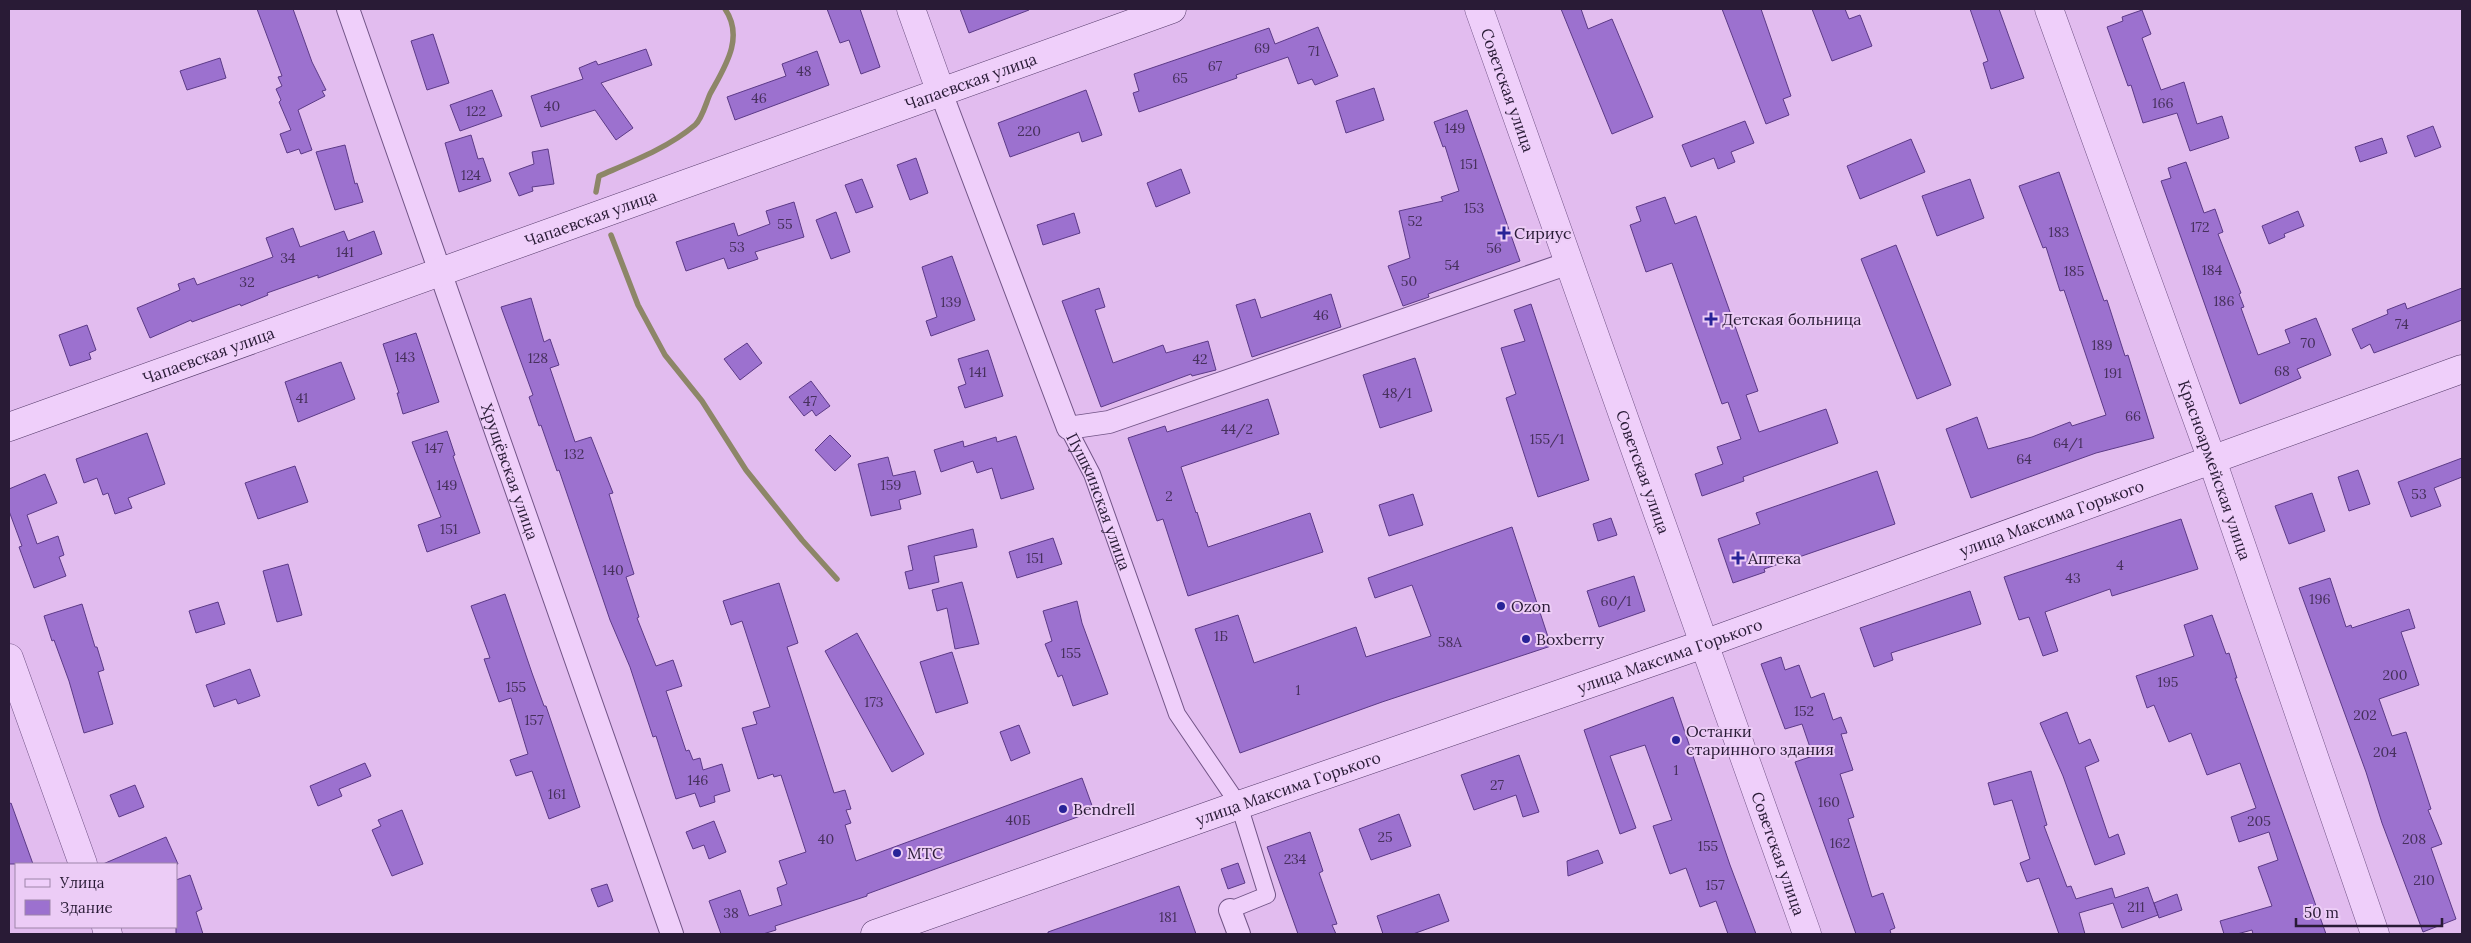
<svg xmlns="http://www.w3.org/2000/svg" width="2471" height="943" viewBox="0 0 2471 943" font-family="Lora,serif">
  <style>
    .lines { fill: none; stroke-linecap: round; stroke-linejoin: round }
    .stream { stroke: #8d8668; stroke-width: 5.5 }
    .building { fill: #9c71cf; stroke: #5c3a87 }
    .pedestrian-casing { stroke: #725587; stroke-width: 18 }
    .minor-casing { stroke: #725587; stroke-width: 24 }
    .tertiary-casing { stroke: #725587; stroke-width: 29 }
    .secondary-casing { stroke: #533968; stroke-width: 29 }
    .pedestrian { stroke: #efcffa; stroke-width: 16 }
    .minor { stroke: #efcffa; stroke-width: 22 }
    .tertiary { stroke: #efcffa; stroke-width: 28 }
    .secondary { stroke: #efcffa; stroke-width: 28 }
    .poi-dot { fill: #282398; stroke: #ecccf6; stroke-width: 2 }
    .labels { text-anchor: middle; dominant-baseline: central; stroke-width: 4; stroke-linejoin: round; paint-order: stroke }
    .number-label { font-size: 14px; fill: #46305c }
    .street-label { font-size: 16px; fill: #291b36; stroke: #ecccf6 }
    .poi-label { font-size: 16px; fill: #291b36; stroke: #ecccf6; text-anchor: start }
  </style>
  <rect width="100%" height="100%" fill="#e2bcef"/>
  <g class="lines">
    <path class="stream" d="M596,192L599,176C631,162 668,148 695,125C702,119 706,103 710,94C724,68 745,38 725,9
      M611,235L638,305L665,355L702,401L746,470L802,540L837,579"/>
  </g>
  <path class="building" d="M257,9H293L312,62L326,90L322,91L325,96L298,110L312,150L301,154L299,149L287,153L280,134L291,130L279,102L281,100L276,89L282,86L278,77L282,76Z
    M827,9H860L880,67L861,74L849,40L840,43Z
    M960,9H1029V10L969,33Z
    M1561,9H1581L1588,29L1612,19L1653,117L1612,134Z
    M1722,9H1761L1791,96L1783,99L1789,115L1766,124Z
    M1812,9H1845L1849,19L1860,15L1872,46L1832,61Z
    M1970,9H1999L2024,78L1991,89L1983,63L1988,61Z
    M2142,10L2151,34L2142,38L2161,90L2184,82L2197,124L2222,116L2229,138L2190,151L2177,113L2143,123L2131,85L2128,86L2107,27L2123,21L2122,17Z
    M1318,27L1338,76L1315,85L1312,79L1298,84L1288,57L1236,75L1237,78L1139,112L1133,93L1139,91L1134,74L1269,28L1275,44Z
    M433,34L449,83L427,90L411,41Z
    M646,49L652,65L601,83L633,128L616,140L595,110L541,127L531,96L583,79L579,68L596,61L598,65Z
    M817,51L829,85L735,120L727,97L786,76L782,64Z
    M220,58L226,78L187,90L180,71Z
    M1374,88L1384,120L1346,133L1336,101Z
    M492,90L502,116L460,131L450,105Z
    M1086,90L1102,135L1082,142L1079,132L1010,157L998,123Z
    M1467,110L1520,261L1428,294L1429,297L1403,306L1388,266L1410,258L1399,211L1443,201L1441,197L1459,191L1445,146L1443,147L1434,122Z
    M1745,121L1754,143L1731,152L1735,162L1718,169L1714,158L1691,167L1682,145Z
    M2433,126L2441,147L2415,157L2407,136Z
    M471,135L478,159L483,158L491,181L459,192L445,143Z
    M2382,138L2387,153L2360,162L2355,147Z
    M1911,139L1925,172L1860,199L1847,166Z
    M345,145L355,184L357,183L363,202L335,210L316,152Z
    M548,149L554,184L532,187L533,191L519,196L509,173L534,164L532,152Z
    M916,158L928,193L910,200L897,165Z
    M2186,162L2204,213L2215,209L2223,232L2218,234L2241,293L2239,294L2244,307L2241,308L2258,355L2290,343L2285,330L2316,318L2331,355L2297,369L2301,378L2240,404L2161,181L2171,178L2168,168Z
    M1181,169L1190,193L1156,207L1147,183Z
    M2059,172L2104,301L2107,300L2125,356L2128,355L2154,438L2096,453L1971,498L1946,429L1977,417L1988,449L2032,437L2070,422L2072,426L2106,415L2064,290L2060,291L2046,247L2043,248L2019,186Z
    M862,179L873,207L856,213L845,185Z
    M1970,179L1984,218L1937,236L1922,196Z
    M1665,197L1675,224L1696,216L1758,391L1746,395L1759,432L1826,409L1838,443L1743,477L1744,481L1702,496L1695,474L1723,464L1717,447L1741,439L1728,402L1722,404L1672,263L1646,272L1630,225L1641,221L1636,207Z
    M794,202L804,237L755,252L758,259L728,269L724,258L686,271L676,242L734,223L738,236L770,224L766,211Z
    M2298,211L2304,226L2284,234L2285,237L2269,244L2262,226Z
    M836,212L850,252L831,259L816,220Z
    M1074,213L1080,233L1043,245L1037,225Z
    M293,228L300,247L344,231L348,241L374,231L382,254L318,278V275L267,293L268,295L241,306L240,304L192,322L191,320L150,338L137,308L180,290L178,284L194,278L197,285L273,257L266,238Z
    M1896,245L1951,385L1917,399L1861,259Z
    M952,256L975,320L931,336L926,321L937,317L922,267Z
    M1099,288L1105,307L1095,310L1113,363L1163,345L1166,353L1208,341L1216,370L1192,376L1191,374L1101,407L1062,301Z
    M2462,288V320L2374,353L2370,344L2361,349L2352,329L2388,314L2387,310L2405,303L2407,309Z
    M1331,294L1341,327L1252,357L1236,305L1255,299L1261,318Z
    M531,298L544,342L550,339L559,365L550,368L575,442L591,437L613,493L609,494L634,574L626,577L639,617L637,618L656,666L673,660L682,686L666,691L686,751L689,750L693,760L700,758L703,770L722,764L730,791L714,796L715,802L700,807L695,793L676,799L656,736L653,737L630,667L610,620L559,470L557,471L541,425L539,426L529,397L533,395L501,307Z
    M1531,304L1589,480L1538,497L1506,398L1516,394L1501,348L1525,341L1514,310Z
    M87,325L96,350L89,353L91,359L70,366L59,335Z
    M416,333L439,402L403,414L397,393H399L383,344Z
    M747,343L762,363L740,380L724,359Z
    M988,350L1003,396L965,408L958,387L966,384L958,359Z
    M1415,358L1432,411L1380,428L1363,375Z
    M341,362L355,399L298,422L285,382Z
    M811,381L830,406L816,416L812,410L804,416L789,397Z
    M1268,399L1279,434L1181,467L1196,513L1197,512L1208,547L1310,513L1323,552L1188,596L1163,519L1157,521L1128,438L1165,426L1167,432Z
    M447,431L455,455L453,456L480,533L427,552L418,525L441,517L412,442Z
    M147,433L165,484L128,498L132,508L115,514L108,493L103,495L97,478L84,483L76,459Z
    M830,435L851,456L835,471L815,450Z
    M1016,436L1034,489L1001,499L992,468L977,473L973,461L941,472L934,450L963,441L964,447L996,437L997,442Z
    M888,457L893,476L915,471L921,494L899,500L901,509L871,516L858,464Z
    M2462,458V477L2434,488L2441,506L2411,517L2398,482Z
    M295,466L308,502L258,519L245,483Z
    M2358,470L2370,504L2349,511L2338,477Z
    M1877,471L1895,524L1764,569L1765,572L1733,583L1718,539L1760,524L1756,513Z
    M45,474L57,503L27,515L37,544L58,536L64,555L59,557L66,576L34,588L19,547L22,546L9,511V489Z
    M2312,493L2325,531L2289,544L2275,506Z
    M1413,494L1423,525L1389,536L1379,505Z
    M1611,518L1617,535L1598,541L1593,524Z
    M2181,519L2198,569L2112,596L2110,589L2045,612L2058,651L2043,656L2029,617L2019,620L2004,577Z
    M1512,527L1551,646L1382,702L1240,753L1195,629L1238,615L1254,663L1356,627L1366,657L1431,636L1412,585L1375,598L1368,578Z
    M973,529L977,547L934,556L939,582L909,589L905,572L913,570L908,546Z
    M1053,538L1062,564L1017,578L1009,552Z
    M288,564L302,615L277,622L263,571Z
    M1634,576L1645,611L1599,627L1587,591Z
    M2330,578L2346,627L2351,625L2352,628L2409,609L2415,628L2401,632L2419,685L2379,699L2392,736L2406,732L2431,809L2428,810L2442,844L2431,848L2456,919L2423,932L2382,823L2366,772L2299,588Z
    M962,582L979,644L955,649L947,608L937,611L932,590Z
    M779,583L798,643L787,647L834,793L845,790L851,809L846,810L851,823L845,825L856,861L1082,778L1094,811L867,894V896L775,926L776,930L763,934H721L709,901L740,890L749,916L782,905L777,888L787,884L779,861L806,852L781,775L774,777L773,774L758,779L742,728L757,724L753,712L770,707L742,621L731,625L723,601Z
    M1970,591L1981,624L1891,653L1893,660L1874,667L1860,628Z
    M505,594L532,673L544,706H546L580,807L549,819L532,771L516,776L510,760L528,754L511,698L499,702L484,659L490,658L471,606Z
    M1077,601L1082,623L1108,694L1073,706L1062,675L1058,677L1045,644L1052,641L1043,611Z
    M218,602L225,624L196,633L189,611Z
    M82,604L95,647H97L104,670L98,672L113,724L84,733L69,681L54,640L52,641L44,616Z
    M2212,615L2226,654L2229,653L2237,678H2235L2326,934H2253L2252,930L2237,934H2224L2220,921L2272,906L2258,867L2278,860L2269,832L2239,842L2231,817L2256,808L2240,763L2207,775L2191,733L2169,742L2154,705L2147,708L2136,676L2194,656L2184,625Z
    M857,633L924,754L892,772L825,651Z
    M952,652L968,703L936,713L920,662Z
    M1781,657L1785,670L1799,665L1811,698L1824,693L1833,720L1841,717L1847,733L1841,734L1853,770L1840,774L1854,817L1848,819L1872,897L1883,893L1895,928L1890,930L1891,934H1856L1795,762L1813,756L1802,724L1785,729L1761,664Z
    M250,669L260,696L238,704L236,699L214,707L206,685Z
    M1673,697L1730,865L1756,934H1728L1716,901L1700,907L1686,868L1670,874L1653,826L1672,820L1645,745L1610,756L1636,828L1620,834L1597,768L1584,730Z
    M2067,712L2079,744L2090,739L2099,761L2085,767L2109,838L2118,834L2125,854L2095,865L2063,776L2040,723Z
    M1019,725L1030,753L1011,761L1000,732Z
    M1519,755L1539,812L1523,817L1516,795L1474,810L1461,775Z
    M365,763L371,776L339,789L342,796L318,806L310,786Z
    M2031,771L2047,825L2044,826L2067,887L2071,886L2076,899L2112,888L2115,898L2148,887L2158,915L2122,928L2113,903L2079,913L2085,934H2059L2039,878L2027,882L2020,863L2030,859L2012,800L1994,805L1988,783Z
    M135,785L144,807L119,817L110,795Z
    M11,803L33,864H9V804Z
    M402,810L423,864L392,876L372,830L381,826L378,820Z
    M1399,814L1411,846L1371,860L1359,829Z
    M714,821L726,852L709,859L704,845L693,849L686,832Z
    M1310,832L1323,871L1319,873L1337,924L1332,925L1336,934H1298L1267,847Z
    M166,837L178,864H103Z
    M1598,850L1603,863L1568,876L1567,861Z
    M1238,863L1245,883L1228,889L1221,869Z
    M190,875L202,909L196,912L203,934H176V880Z
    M607,884L613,901L598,907L591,889Z
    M1179,886L1196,934H1048V932Z
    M1439,894L1449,921L1413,934H1383L1377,916Z
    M2177,894L2182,910L2159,918L2154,903Z"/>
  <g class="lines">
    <g class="pedestrian-casing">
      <g id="pedestrian">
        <path id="s1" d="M1068,428L1092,474L1177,714L1239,805L1267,895L1230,910"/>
      </g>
    </g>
    <g class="minor-casing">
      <g id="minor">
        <path id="s2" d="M348,9L672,934"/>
        <path d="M940,90L1068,428L1109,422L1569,263"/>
        <path d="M1230,910L1239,934"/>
      </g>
    </g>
    <g class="tertiary-casing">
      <g id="tertiary">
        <path d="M911,9L940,90"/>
        <path id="s3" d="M1479,9L1807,934"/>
        <path id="s4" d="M2049,9L2212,460L2375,934"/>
        <path d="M9,658L83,864"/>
        <path d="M106,927L108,934"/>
      </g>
    </g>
    <g class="secondary-casing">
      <g id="secondary">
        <path id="s5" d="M9,427L1172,9"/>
        <path id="s6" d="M875,934L1239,805L1704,644L2462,369"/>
      </g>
    </g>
    <use href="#pedestrian" class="pedestrian"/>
    <use href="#minor" class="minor"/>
    <use href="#tertiary" class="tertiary"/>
    <use href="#secondary" class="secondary"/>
  </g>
  <g class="poi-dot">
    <path d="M1501.5 225.5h5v5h5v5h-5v5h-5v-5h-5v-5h5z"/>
    <path d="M1708.5 311.5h5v5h5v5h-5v5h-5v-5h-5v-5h5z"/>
    <path d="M1735.5 550.5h5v5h5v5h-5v5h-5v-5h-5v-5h5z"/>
    <circle cx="1501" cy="606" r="5"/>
    <circle cx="1526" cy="639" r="5"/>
    <circle cx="1676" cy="740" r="5"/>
    <circle cx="1063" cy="809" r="5"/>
    <circle cx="897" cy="853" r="5"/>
  </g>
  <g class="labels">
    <g class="number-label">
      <text x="1262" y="48">69</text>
      <text x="1314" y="51">71</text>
      <text x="1215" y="66">67</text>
      <text x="804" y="71">48</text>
      <text x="1180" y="78">65</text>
      <text x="759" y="98">46</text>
      <text x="2163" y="103">166</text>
      <text x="552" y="106">40</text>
      <text x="476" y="111">122</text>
      <text x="1455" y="128">149</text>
      <text x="1029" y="131">220</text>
      <text x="1469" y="164">151</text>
      <text x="471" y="175">124</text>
      <text x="1474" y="208">153</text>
      <text x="1415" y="221">52</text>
      <text x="785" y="224">55</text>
      <text x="2200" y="227">172</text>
      <text x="2059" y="232">183</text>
      <text x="737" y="247">53</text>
      <text x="1494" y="248">56</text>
      <text x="345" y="252">141</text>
      <text x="288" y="258">34</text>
      <text x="1452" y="265">54</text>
      <text x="2212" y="270">184</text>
      <text x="2074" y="271">185</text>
      <text x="1409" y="281">50</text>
      <text x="247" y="282">32</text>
      <text x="2224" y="301">186</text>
      <text x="951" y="302">139</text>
      <text x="1321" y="315">46</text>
      <text x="2402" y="324">74</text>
      <text x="2308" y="343">70</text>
      <text x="2102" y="345">189</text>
      <text x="405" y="357">143</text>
      <text x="538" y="358">128</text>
      <text x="1200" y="359">42</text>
      <text x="2282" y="371">68</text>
      <text x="978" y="372">141</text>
      <text x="2113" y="373">191</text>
      <text x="1397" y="393">48/1</text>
      <text x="302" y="398">41</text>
      <text x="810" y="401">47</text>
      <text x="2133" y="416">66</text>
      <text x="1237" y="429">44/2</text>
      <text x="1547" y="439">155/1</text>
      <text x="2068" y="443">64/1</text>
      <text x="434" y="448">147</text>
      <text x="574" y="454">132</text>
      <text x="2024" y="459">64</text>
      <text x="447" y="485">149</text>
      <text x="891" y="485">159</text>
      <text x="2419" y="494">53</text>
      <text x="1169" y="496">2</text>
      <text x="449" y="529">151</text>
      <text x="1035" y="558">151</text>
      <text x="2120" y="565">4</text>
      <text x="613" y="570">140</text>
      <text x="2073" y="578">43</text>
      <text x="2320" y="599">196</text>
      <text x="1616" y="601">60/1</text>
      <text x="1221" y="636">1Б</text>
      <text x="1450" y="642">58А</text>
      <text x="1071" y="653">155</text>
      <text x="2395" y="675">200</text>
      <text x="2168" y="682">195</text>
      <text x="516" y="687">155</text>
      <text x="1298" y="690">1</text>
      <text x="874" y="702">173</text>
      <text x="1804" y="711">152</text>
      <text x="2365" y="715">202</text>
      <text x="534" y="720">157</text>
      <text x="2385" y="752">204</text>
      <text x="1676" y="770">1</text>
      <text x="698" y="780">146</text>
      <text x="1497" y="785">27</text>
      <text x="557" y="794">161</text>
      <text x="1829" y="802">160</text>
      <text x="1018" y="820">40Б</text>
      <text x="2259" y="821">205</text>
      <text x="1385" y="837">25</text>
      <text x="826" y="839">40</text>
      <text x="2414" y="839">208</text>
      <text x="1840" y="843">162</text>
      <text x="1708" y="846">155</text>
      <text x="1295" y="859">234</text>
      <text x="2424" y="880">210</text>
      <text x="1715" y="885">157</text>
      <text x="2136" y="907">211</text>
      <text x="731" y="913">38</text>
      <text x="1168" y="917">181</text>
    </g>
    <g class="street-label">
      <text stroke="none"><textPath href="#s5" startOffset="1022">Чапаевская улица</textPath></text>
      <text stroke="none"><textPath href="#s3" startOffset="86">Советская улица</textPath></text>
      <text stroke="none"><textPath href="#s5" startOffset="618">Чапаевская улица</textPath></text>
      <text stroke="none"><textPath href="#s5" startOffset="212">Чапаевская улица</textPath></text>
      <text stroke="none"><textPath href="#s4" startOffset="490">Красноармейская улица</textPath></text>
      <text stroke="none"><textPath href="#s2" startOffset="490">Хрущёвская улица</textPath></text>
      <text stroke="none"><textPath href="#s3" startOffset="491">Советская улица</textPath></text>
      <text stroke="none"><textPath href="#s1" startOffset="80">Пушкинская улица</textPath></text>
      <text stroke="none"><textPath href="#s6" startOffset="1248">улица Максима Горького</textPath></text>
      <text stroke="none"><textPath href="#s6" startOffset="842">улица Максима Горького</textPath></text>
      <text stroke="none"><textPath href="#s6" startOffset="438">улица Максима Горького</textPath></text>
      <text stroke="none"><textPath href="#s3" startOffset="896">Советская улица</textPath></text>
    </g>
    <g class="poi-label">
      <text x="1514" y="233">Сириус</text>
      <text x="1722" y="319">Детская больница</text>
      <text x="1748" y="558">Аптека</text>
      <text x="1511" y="606">Ozon</text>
      <text x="1536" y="639">Boxberry</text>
      <text x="1686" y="731">Останки<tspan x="1686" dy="18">старинного здания</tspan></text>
      <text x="1073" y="809">Bendrell</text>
      <text x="907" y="853">МТС</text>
    </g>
  </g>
  <rect width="2471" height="943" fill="none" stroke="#291b36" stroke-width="20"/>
  <rect x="15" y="863" width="162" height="65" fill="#ecccf6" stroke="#9e85a9"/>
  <rect x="25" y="879" width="25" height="8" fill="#efcffa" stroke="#9e85a9"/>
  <text x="60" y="888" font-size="15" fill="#291b36">Улица</text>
  <rect x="25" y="900" width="25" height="15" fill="#9c71cf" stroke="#9e85a9"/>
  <text x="60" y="913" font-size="15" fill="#291b36">Здание</text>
  <path d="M2296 918v8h146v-8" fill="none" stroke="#291b36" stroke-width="2.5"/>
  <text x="2304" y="918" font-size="15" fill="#291b36" stroke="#ecccf6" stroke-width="4" paint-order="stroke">50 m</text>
</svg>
